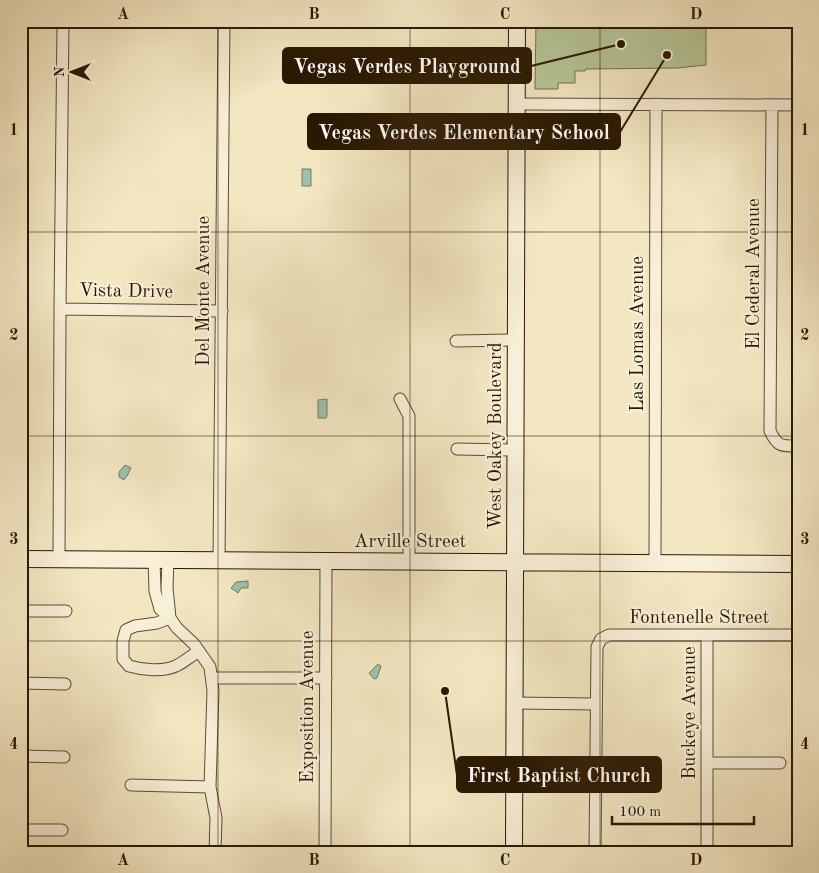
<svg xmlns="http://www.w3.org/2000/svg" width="819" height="873" viewBox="0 0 819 873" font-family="'Old Standard TT',serif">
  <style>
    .green { fill: #b6c697; stroke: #706f4c }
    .water { fill: #9dc1ad; stroke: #6f7d69 }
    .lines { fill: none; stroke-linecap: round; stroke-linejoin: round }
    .street-casing { stroke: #5c4c32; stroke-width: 13 }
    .secondary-casing { stroke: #2a1802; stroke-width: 18 }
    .street { stroke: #f7efd7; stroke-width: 11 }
    .secondary { stroke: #f7efd7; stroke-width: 16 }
    .grid { fill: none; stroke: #2a1802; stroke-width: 1; stroke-opacity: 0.55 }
    .labels { text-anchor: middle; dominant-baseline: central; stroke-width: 4.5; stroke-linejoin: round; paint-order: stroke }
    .street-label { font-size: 19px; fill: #2a1802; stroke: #f7efd7 }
    .leader { fill: none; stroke: #2a1802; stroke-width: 2 }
    .callout-dot { fill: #2a1802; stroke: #f7efd7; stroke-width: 2 }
    .callout { fill: #2a1802; stroke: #2a1802; stroke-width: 2 }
    .callout-label { font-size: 20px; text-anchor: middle; font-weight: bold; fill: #fff }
    .neatline { fill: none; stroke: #2a1802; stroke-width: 2 }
    .grid-label { font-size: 16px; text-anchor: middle; font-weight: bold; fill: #2a1802 }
  </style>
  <rect width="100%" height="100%" fill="#f3e7c2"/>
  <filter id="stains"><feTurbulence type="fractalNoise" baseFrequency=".004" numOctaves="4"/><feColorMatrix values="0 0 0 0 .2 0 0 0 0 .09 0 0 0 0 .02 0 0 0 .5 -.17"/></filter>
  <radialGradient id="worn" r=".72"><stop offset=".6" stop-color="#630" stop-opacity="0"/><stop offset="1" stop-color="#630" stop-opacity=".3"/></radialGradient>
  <path class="green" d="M536,21H706V65L677,68L586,69L585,71H575V83H558V89H535Z"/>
  <path class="water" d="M302,169H311V186H302Z
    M327,399V416L326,418H318V400Z
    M125,465L131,468L127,476L124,480L119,477V472Z
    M248,581V588H241L238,593L231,588L236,582Z
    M378,664L381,666L377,678L374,679L369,673Z"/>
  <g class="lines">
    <g class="street-casing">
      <path id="street" d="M517,104L798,105
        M772,105L770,431C778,447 781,446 798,446
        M421,143L517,142
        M60,309L222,311
        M456,341L516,340
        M400,399L409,416V562
        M457,449L516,450
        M59,560L60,309L63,21
        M154,560L155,591L160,609L170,618L177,628L194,644L210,667L213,691L210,787L216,818L215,852
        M168,560L167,588L170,618
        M219,561L224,21
        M655,563L656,104
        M21,611H66
        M170,618L157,623L135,626L126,630L123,641V659L129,666C143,670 162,672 176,666C184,662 191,656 199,651
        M212,678H326
        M21,683L65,684
        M515,703L596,704
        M21,756L64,757
        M707,763H780
        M131,785L210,787
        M21,830H62
        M325,852L326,562
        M595,852L597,647L601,639L609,635H798
        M707,852V635"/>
    </g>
    <g class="secondary-casing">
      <path id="secondary" d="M21,559L798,564
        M514,852L517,21"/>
    </g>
    <use href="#street" class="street"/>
    <use href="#secondary" class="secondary"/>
  </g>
  <path class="grid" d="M218,21V852M410,21V852M600,21V852M21,232H798M21,436H798M21,641H798"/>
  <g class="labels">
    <g class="street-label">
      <text transform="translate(754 274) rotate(-90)">El Cederal Avenue</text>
      <text transform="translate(204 291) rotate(-90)">Del Monte Avenue</text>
      <text transform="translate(126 292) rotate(1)">Vista Drive</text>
      <text transform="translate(638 334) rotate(-90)">Las Lomas Avenue</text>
      <text transform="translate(496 436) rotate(-90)">West Oakey Boulevard</text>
      <text x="410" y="542">Arville Street</text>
      <text x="699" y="618">Fontenelle Street</text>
      <text transform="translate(308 707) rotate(-90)">Exposition Avenue</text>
      <text transform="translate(690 713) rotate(-90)">Buckeye Avenue</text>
    </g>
  </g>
  <path class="leader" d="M621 44L531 66M667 55L620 132M445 691L457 775"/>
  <g class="callout-dot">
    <circle cx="621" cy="44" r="5"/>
    <circle cx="667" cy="55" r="5"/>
    <circle cx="445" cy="691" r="5"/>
  </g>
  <g class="callout">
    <rect x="283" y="48" width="248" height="35" rx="5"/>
    <rect x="308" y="114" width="312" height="35" rx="5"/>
    <rect x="457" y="757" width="204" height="35" rx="5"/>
  </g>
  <g class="callout-label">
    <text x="407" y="73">Vegas Verdes Playground</text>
    <text x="464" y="139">Vegas Verdes Elementary School</text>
    <text x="559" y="782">First Baptist Church</text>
  </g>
  <rect width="819" height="873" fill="none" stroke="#f3e7c2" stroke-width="55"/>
  <g transform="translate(72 72) rotate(270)" stroke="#f7efd7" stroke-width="4" paint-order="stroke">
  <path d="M0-4L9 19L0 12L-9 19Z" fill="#2a1802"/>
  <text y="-8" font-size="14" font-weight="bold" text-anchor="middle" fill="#2a1802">N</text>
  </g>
  <path d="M612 816v8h142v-8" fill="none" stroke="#2a1802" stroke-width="2.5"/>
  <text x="619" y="816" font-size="15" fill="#2a1802" stroke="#f7efd7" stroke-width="4" paint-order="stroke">100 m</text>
  <rect x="28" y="28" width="764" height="818" class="neatline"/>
  <g class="grid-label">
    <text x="123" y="19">A</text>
    <text x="314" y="19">B</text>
    <text x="505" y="19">C</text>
    <text x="696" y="19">D</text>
    <text x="14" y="135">1</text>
    <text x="805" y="135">1</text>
    <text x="14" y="340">2</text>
    <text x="805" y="340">2</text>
    <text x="14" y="544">3</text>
    <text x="805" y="544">3</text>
    <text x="14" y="749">4</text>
    <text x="805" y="749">4</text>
    <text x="123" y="865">A</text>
    <text x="314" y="865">B</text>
    <text x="505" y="865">C</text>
    <text x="696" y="865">D</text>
  </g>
  <rect width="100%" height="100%" filter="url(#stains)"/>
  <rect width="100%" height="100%" fill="url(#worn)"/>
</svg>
